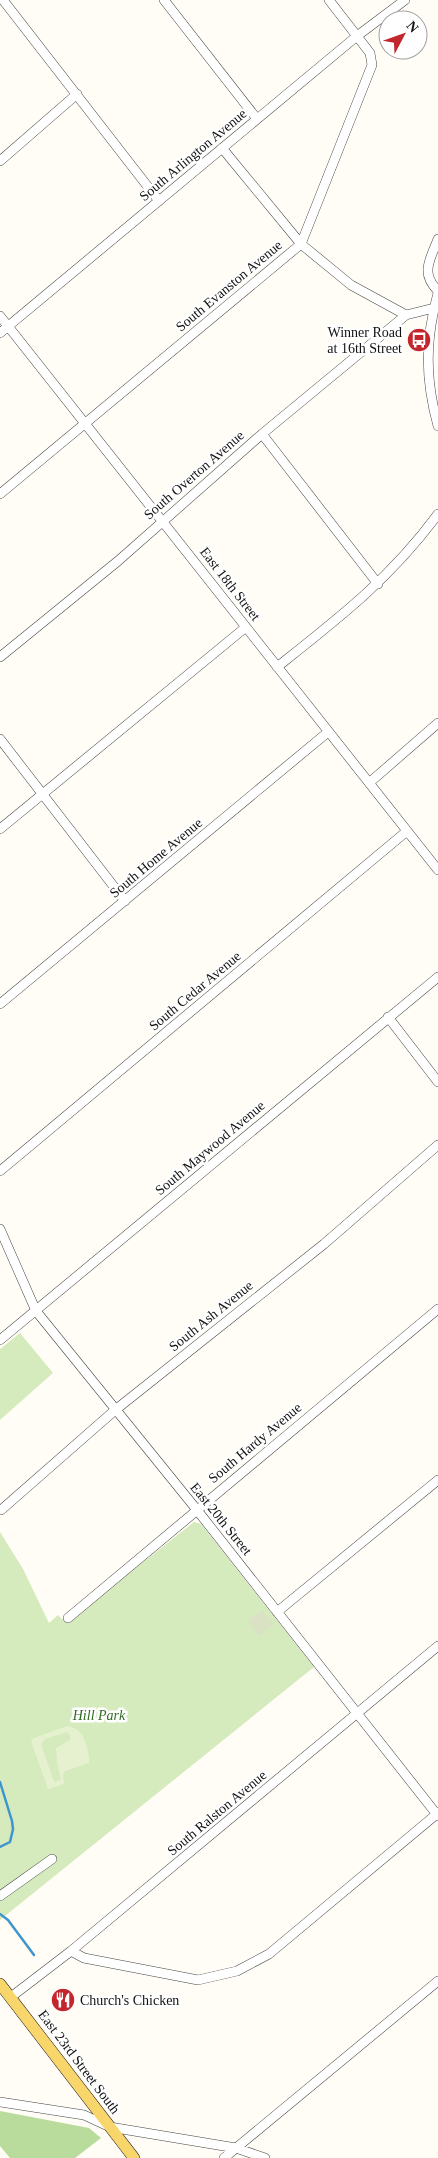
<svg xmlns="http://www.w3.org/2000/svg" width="438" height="2158" viewBox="0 0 438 2158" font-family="Georgia,serif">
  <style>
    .green { fill: #d5ebbd }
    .forest { fill: #b9dc9c }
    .cemetery { fill: #d9e3c4 }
    .pitch { fill: #e6f2cf; fill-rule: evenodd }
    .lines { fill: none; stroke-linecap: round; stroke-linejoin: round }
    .stream { stroke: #3f96cf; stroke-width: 2.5 }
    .minor-casing { stroke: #444; stroke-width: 10 }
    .major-casing { stroke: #222; stroke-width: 12 }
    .minor { stroke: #fff; stroke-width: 9 }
    .major { stroke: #f9d66b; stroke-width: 11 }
    .labels { text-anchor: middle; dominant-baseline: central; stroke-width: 5; stroke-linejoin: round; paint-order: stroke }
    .street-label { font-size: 14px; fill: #111; stroke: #fff }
    .poi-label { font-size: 14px; fill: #111; stroke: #fff; text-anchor: end }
    .park-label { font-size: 14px; font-style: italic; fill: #2f6b1f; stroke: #fff }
  </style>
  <rect width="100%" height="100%" fill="#fffdf5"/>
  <path class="green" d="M20,1333L53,1373L0,1420V1349Z
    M194,1522L201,1524L314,1667L0,1920V1532L23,1569L49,1623L58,1615L66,1623Z"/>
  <path class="forest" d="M0,2111L89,2128L101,2138L75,2158H10L0,2146Z"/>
  <path class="cemetery" d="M262,1610L274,1624L259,1636L248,1621Z"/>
  <path class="pitch" d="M67,1726C71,1727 75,1728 79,1731C85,1736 90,1755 89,1763L65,1771L63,1775L64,1784L48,1789L31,1741L34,1738ZM67,1732L70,1735V1740L56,1748C57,1761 57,1765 61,1779L55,1782L53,1779L41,1744L45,1739Z"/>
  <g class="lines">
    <path class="stream" d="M0,1782L12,1821L13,1829L10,1842L0,1847
      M0,1914L8,1920L34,1955"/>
    <g class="minor-casing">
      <path id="minor" d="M3,0L159,201
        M164,0L257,119
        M222,148L301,244L351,285L406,315
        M0,161L77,94
        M438,239C430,260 420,273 438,291
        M438,293C425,340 425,379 438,426
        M0,316L438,870
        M0,333L357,36L405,0
        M262,434L378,584
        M0,494L301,244L372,65L370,53L329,0
        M0,657L118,561L262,434L406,315L434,308
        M277,667C339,618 391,578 438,514
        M0,739L125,901
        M369,783L438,723
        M0,829L246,627
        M0,1004L328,732
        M388,1017L438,1082
        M0,1171L407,831
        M0,1229L36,1311L197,1510L438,1816
        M0,1340L438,977
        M1,1510L114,1411L324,1244L438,1145
        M277,1612L438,1480
        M68,1618L438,1309
        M0,1896L52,1859
        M71,1951L84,1958L198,1980L237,1971L269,1954L438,1813
        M11,1997L71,1951L438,1646
        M0,2102L84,2115L110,2127L236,2148L265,2158
        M224,2158L438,1981"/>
    </g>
    <g class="major-casing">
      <path id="major" d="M0,1984L134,2158"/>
    </g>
    <use href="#minor" class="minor"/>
    <use href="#major" class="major"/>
  </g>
  <defs>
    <g id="bus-disc" transform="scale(1.25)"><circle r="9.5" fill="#c4262e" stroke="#fff"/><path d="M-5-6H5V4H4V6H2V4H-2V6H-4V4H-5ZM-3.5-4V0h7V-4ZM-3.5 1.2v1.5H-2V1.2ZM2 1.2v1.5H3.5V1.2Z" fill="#fff"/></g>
    <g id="restaurant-disc" transform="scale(1.25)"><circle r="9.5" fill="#c4262e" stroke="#fff"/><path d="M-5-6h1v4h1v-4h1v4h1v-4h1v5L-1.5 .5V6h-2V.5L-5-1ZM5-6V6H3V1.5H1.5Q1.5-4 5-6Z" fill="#fff"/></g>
  </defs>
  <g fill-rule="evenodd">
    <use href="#bus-disc" x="419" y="340"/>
    <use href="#restaurant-disc" x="63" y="2000"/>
  </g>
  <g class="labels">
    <g class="street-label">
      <text transform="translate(193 155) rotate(-40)">South Arlington Avenue</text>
      <text transform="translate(229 286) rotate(-40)">South Evanston Avenue</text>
      <text transform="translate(194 475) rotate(-41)">South Overton Avenue</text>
      <text transform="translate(230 584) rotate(52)">East 18th Street</text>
      <text transform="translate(156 858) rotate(-40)">South Home Avenue</text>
      <text transform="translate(195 991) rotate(-40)">South Cedar Avenue</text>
      <text transform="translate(210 1148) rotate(-40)">South Maywood Avenue</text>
      <text transform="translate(211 1316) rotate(-39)">South Ash Avenue</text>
      <text transform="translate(255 1443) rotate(-40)">South Hardy Avenue</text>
      <text transform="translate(221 1519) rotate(51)">East 20th Street</text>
      <text transform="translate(217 1813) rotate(-40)">South Ralston Avenue</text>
      <text transform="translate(79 2062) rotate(53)">East 23rd Street South</text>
    </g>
    <g class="poi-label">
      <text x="402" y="332">Winner Road<tspan x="402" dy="16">at 16th Street</tspan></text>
      <text x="80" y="2000" text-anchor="start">Church's Chicken</text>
    </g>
    <g class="park-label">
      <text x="99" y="1715">Hill Park</text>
    </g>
  </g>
  <g transform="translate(403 35) rotate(49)"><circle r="24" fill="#ffffff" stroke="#a0a0a0"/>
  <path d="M0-4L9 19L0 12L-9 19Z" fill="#c4262e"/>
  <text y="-8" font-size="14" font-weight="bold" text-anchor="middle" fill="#111111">N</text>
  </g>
</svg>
